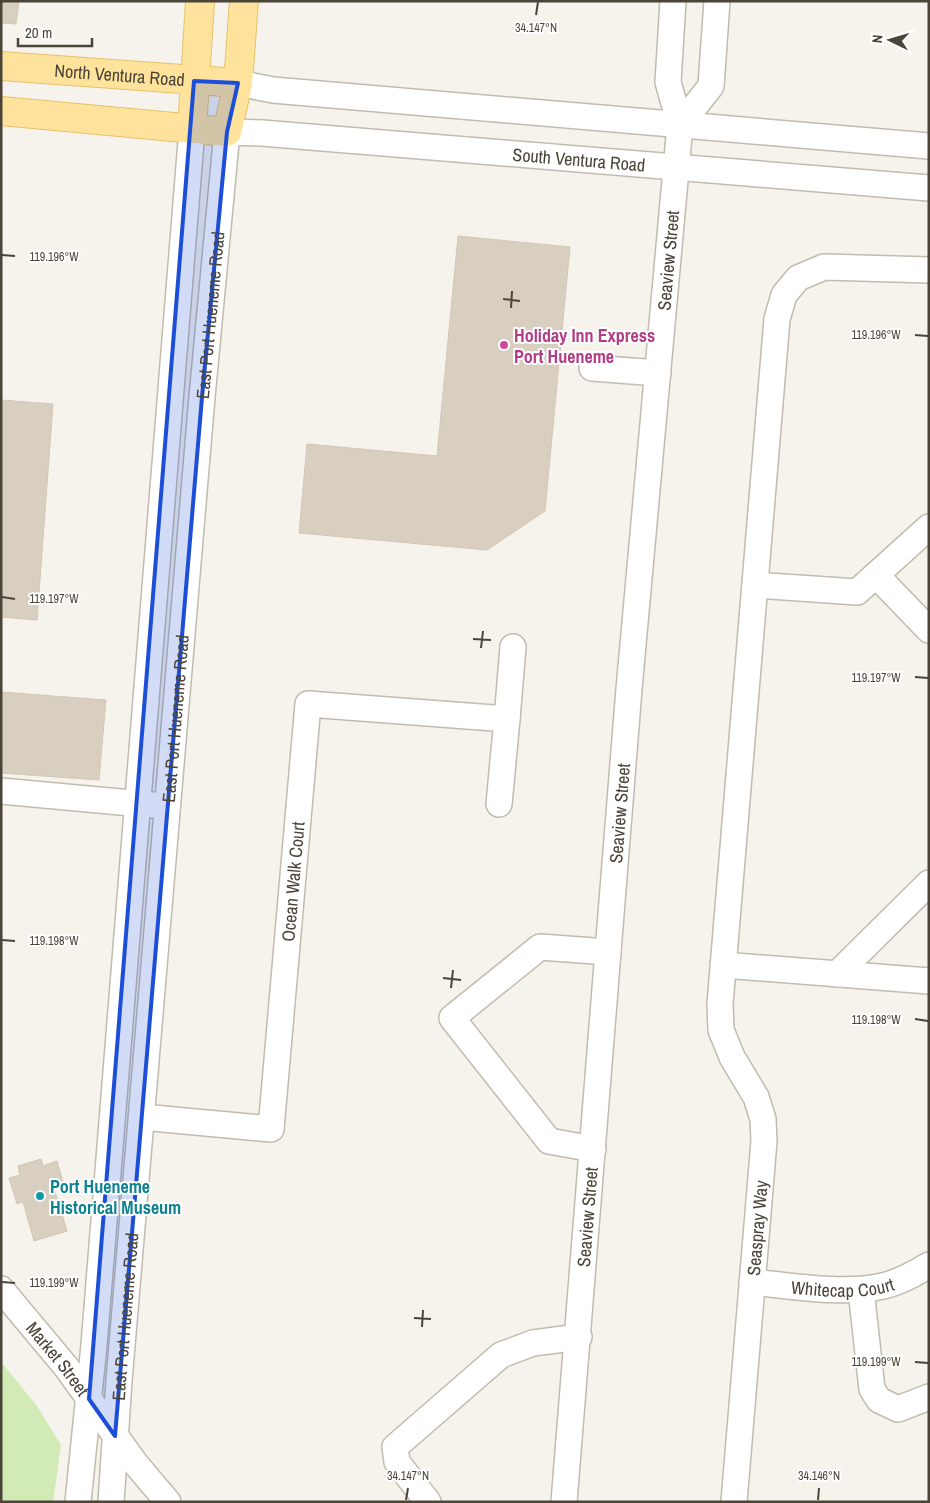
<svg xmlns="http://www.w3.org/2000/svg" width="930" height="1503" viewBox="0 0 930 1503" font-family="'Archivo Narrow',sans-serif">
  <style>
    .green { fill: #d2eab5 }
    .building { fill: #d8cfc1; stroke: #d3c7b4 }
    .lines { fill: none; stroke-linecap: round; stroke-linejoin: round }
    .minor-casing { stroke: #c2bbae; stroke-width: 28 }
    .major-casing { stroke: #e6c16a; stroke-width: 30 }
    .minor { stroke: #fff; stroke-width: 25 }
    .major { stroke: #ffe39c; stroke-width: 28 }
    .marked { fill: #1d4ed8; fill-opacity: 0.2; stroke: #1d4ed8; stroke-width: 4; stroke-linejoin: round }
    .ticks { fill: none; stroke: #4b4439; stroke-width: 2 }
    .hotel-dot { fill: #d1479c; stroke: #fff; stroke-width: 2 }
    .culture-dot { fill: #0f9aa8; stroke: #fff; stroke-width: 2 }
    .labels { text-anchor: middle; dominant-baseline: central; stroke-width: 4; stroke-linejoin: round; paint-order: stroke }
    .street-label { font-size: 18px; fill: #4b4439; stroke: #fff }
    .hotel-label { font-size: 18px; font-weight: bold; fill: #b23c85; stroke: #fff; text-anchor: start }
    .culture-label { font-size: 18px; font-weight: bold; fill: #0d838f; stroke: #fff; text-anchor: start }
    .ticks-label { font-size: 12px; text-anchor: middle; fill: #4b4439; stroke: #fff; stroke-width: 4; stroke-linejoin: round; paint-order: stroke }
  </style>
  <rect width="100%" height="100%" fill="#f6f3ec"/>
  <path class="green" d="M1,1362L37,1406L61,1445L53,1502H1Z"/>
  <path class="building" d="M1,1H19L16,24L1,23Z
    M458,236L570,247L545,511L487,550L299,533L307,444L437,456Z
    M1,400L53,404L37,620L1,617Z
    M1,692L106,700L99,780L1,773Z
    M41,1159L43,1166L57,1161L64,1186L54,1188L67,1231L34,1241L23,1202L17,1204L9,1178L20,1175L18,1166Z"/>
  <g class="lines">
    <g class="minor-casing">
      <g id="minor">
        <path d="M238,83L273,90L929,146"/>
        <path d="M680,125L711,86L717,1"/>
        <path d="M592,368L658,373"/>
        <path d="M876,575L929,630"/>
        <path d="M755,585L857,592L929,527"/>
        <path d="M1,791L153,805"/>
        <path d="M499,804L507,719"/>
        <path d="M723,965L929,981"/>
        <path d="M837,974L929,883"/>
        <path id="s1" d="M142,1117L271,1129L308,704L507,719L513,647"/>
        <path d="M593,1149L549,1141L452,1018L540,947L608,952"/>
        <path id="s2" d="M752,1282C792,1286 844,1295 883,1286C900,1282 914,1274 929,1265"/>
        <path id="s3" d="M1,1289L67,1368L135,1463L168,1502"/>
        <path d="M861,1290L872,1389L879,1400L898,1409L929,1397"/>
        <path d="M78,1502L94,1345L192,129"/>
        <path id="s4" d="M111,1502L119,1381L202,397L227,132L262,133L929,188"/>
        <path d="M428,1502L397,1462L395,1447L501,1355L533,1343L579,1337"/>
        <path id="s5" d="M564,1502L629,689L680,125L668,82L673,1"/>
        <path id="s6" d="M734,1502L764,1141L763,1119L756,1097L732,1057L721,1030L720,1004L777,319L784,295L798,278L824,267L929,270"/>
      </g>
    </g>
    <g class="major-casing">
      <g id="major">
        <path id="s7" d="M1,66L238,83"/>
        <path d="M1,111L227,132L238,83L244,1"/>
        <path d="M192,129L200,1"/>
      </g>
    </g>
    <use href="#minor" class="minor"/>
    <use href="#major" class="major"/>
  </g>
  <path class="marked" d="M194,81L238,83L227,132L202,397L115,1436L89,1399Z"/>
  <path class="ticks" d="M536,15L538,2M2,255L15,256M503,299L520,301M511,308L512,291M915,335L928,336M2,597L15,599M473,639L491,640M481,648L483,631M915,677L928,678M2,940L15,941M443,978L461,980M451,988L453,970M915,1019L928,1021M2,1282L15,1283M414,1318L431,1319M422,1327L423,1310M915,1362L928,1363M406,1500L408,1488M818,1500L819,1488"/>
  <circle class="hotel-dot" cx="504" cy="345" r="5"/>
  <circle class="culture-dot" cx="40" cy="1196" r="5"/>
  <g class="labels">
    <g class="street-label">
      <text stroke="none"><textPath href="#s7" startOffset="119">North Ventura Road</textPath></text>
      <text stroke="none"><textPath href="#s4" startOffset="1728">South Ventura Road</textPath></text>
      <text stroke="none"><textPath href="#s5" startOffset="1246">Seaview Street</textPath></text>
      <text stroke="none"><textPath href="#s4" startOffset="1191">East Port Hueneme Road</textPath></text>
      <text stroke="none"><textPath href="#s4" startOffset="786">East Port Hueneme Road</textPath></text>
      <text stroke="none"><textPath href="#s5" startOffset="691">Seaview Street</textPath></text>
      <text stroke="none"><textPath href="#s1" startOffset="378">Ocean Walk Court</textPath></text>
      <text stroke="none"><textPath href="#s5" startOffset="286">Seaview Street</textPath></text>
      <text stroke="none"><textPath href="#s6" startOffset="275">Seaspray Way</textPath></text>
      <text stroke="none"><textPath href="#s2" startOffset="91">Whitecap Court</textPath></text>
      <text stroke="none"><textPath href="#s4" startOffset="186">East Port Hueneme Road</textPath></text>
      <text stroke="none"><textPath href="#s3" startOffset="90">Market Street</textPath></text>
    </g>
    <g class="hotel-label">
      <text x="514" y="335">Holiday Inn Express<tspan x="514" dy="21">Port Hueneme</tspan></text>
    </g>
    <g class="culture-label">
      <text x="50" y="1186">Port Hueneme<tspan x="50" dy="21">Historical Museum</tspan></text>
    </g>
  </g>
  <g class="ticks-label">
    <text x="536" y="32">34.147°N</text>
    <text x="54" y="261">119.196°W</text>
    <text x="876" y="339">119.196°W</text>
    <text x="54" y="603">119.197°W</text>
    <text x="876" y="682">119.197°W</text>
    <text x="54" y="945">119.198°W</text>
    <text x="876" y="1024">119.198°W</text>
    <text x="54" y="1287">119.199°W</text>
    <text x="876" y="1366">119.199°W</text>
    <text x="408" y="1480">34.147°N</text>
    <text x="819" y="1480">34.146°N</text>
  </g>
  <rect width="930" height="1503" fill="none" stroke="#4b4439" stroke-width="5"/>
  <g transform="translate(890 40) rotate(275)" stroke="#ffffff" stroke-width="4" paint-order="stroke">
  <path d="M0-4L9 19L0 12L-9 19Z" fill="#4b4439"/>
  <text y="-8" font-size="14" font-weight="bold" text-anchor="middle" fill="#4b4439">N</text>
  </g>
  <path d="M18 38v8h74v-8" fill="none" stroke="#4b4439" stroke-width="2.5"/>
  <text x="25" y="38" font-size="15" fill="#4b4439" stroke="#ffffff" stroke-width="4" paint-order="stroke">20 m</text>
</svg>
